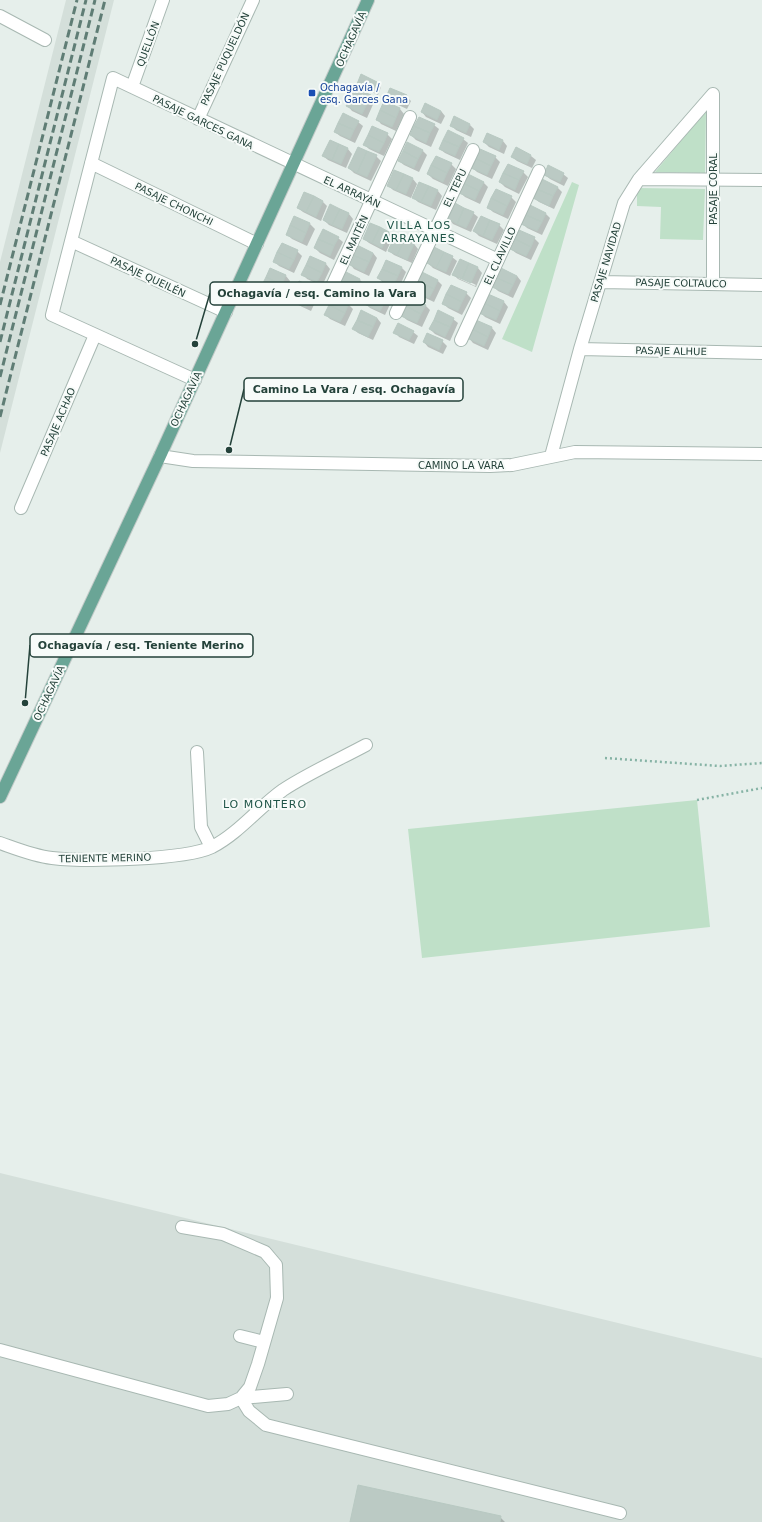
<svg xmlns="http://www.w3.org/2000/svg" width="762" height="1522" viewBox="0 0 762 1522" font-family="'DejaVu Sans',sans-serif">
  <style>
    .built { fill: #d4dfda }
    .green { fill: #bfe0c8 }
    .shadow { fill: #0003; fill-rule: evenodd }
    .building { fill: #bbcac4; stroke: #b8c9c2 }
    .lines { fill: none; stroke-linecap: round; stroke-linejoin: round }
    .minor-casing { stroke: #a8b8b2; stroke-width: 14 }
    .major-casing { stroke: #c2cac8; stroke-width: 14 }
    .path { stroke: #86b3a5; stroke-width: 2.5; stroke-dasharray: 2 3; stroke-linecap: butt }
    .minor { stroke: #fff; stroke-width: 12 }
    .major { stroke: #6aa596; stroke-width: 12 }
    .rail { stroke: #5f7d75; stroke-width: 3; stroke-dasharray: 8 4; stroke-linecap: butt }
    .transit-dot { fill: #1a4fb4; stroke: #f7fbf9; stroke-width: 1.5 }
    .labels { text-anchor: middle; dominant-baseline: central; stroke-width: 4; stroke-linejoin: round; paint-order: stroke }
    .street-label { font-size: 10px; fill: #24423a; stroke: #f7fbf9 }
    .transit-label { font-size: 10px; fill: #164399; stroke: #f7fbf9; text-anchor: start }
    .neighbourhood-label { font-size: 11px; letter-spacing: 1px; fill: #1f5548; stroke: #f7fbf9 }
    .leader { fill: none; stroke: #24423a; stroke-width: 1.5 }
    .callout-dot { fill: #24423a; stroke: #f7fbf9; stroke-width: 1.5 }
    .callout { fill: #f7fbf9; stroke: #24423a; stroke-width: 1.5 }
    .callout-label { font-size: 11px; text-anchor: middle; font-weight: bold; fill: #24423a }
  </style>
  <rect width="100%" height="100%" fill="#e6efeb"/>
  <path class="built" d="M66,0H114L0,453V262Z
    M0,1173L762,1358V1522H0Z"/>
  <path class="green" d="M706,111L705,173L655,172Z
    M572,182L579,185L532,352L502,339Z
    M637,188L705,189L703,240L660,239L661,207L637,206Z
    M697,800L710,927L422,958L408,829Z"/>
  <path class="shadow" d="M358,83H377L381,87L378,95L363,88Z
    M371,96L375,100L367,118L352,111L348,106Z
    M406,96L411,101L407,109L392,102L387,97Z
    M385,102L400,109L404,114L396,131L381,124L377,119Z
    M441,111L445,116L441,124L426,117L422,112Z
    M358,122L363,126L355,143L340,136L335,132Z
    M434,125L439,129L431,147L416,140L411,135Z
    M451,125H470L474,129L471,137L456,130Z
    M387,134L392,139L384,156L369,149L364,144Z
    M488,134L503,141L507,146L504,154L489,147L484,142Z
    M463,139L468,143L460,160L445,153L440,149Z
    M330,141L348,149L352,154L346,168L328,160L323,156Z
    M516,149L531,156L536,160L532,168L517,161L512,157Z
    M422,150L427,155L419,172L404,165L399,161Z
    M376,156L381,161L371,181L354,173L349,168Z
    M495,157L500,162L492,179L477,172L472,167Z
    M451,164L456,169L448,186L433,179L428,174Z
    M395,171L413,179L417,184L411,198L393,190L388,185Z
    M523,172L528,177L519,194L505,187L500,182Z
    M563,174L568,178L564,186L550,179L545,175Z
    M483,182L488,187L480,204L465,197L460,192Z
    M420,183L438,191L442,196L436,210L418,202L413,197Z
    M557,187L562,192L554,209L539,202L534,198Z
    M511,197L516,202L508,219L493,212L488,207Z
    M323,202L327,206L321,221L303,212L298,208Z
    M331,206L349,214L353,219L347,233L329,225L324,220Z
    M473,213L478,217L471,232L453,224L449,219Z
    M546,214L550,218L542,235L527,228L523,224Z
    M295,217L310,224L315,229L307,246L292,239L287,234Z
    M499,225L504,230L497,244L479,236L474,231Z
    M389,233L393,237L386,252L369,243L364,239Z
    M338,238L343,242L334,260L320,253L315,248Z
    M534,238L539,243L531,260L516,253L511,249Z
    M414,244L418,249L412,263L394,255L389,251Z
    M297,251L302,256L294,273L279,266L274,261Z
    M373,253L377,258L369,276L354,269L350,264Z
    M311,257L326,264L330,269L322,286L307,279L303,274Z
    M452,257L457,261L450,276L433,268L428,263Z
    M460,260L478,268L482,273L476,287L458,279L453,274ZM458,276L476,285L475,286L458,278Z
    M402,268L406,272L398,290L383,283L379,278Z
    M271,269L286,276L290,281L282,298L267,291L263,286Z
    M517,276L521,281L513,298L498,291L494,287Z
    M360,280L364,284L356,301L341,295L337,290Z
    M437,280L442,285L434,302L419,295L414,291Z
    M314,289L319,294L311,311L296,304L291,300Z
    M389,293L393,298L385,315L370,308L366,304Z
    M466,293L471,298L462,315L448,308L443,303Z
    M489,295L504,302L508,307L500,324L485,317L481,313Z
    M334,297L348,304L353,309L345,326L330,319L325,314Z
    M425,305L430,310L422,327L407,320L402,316Z
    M377,318L381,323L373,340L358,333L354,329Z
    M453,319L458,323L450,341L435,334L430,329Z
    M477,321L492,328L496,333L488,350L473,343L469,338Z
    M395,332H413L418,336L414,344L399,337Z
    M442,341L447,346L443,354L428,347L424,342Z
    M500,1517L505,1522H351Z"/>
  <path class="building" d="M361,74L377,82L373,91L357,84Z
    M355,88L371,95L367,104L351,97Z
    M390,88L407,95L402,105L386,97Z
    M351,97L367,104L362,114L346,106Z
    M384,101L400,108L396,118L380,110Z
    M425,103L441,111L437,120L421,112Z
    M380,110L396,118L392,127L376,120Z
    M343,113L359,121L354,130L338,123Z
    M454,116L470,124L466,133L450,126Z
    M419,117L435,124L430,133L414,126Z
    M338,123L354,130L350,139L334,132Z
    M372,126L388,133L384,143L368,135Z
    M414,126L430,133L426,143L410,135Z
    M448,130L464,138L459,147L443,140Z
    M487,133L503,140L499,150L483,142Z
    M368,135L384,143L379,152L363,145Z
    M330,140L339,144L332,160L322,156Z
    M443,140L459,147L455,156L439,149Z
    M407,142L423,150L418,159L403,151Z
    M339,144L348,148L341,164L332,160Z
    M358,147L367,151L357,173L348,168Z
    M516,147L531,155L527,164L511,157Z
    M480,149L496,156L491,166L475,158Z
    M367,151L377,155L367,177L357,173Z
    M403,151L418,159L414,168L398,161Z
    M436,156L452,163L447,173L431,165Z
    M475,158L491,166L487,175L471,168Z
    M508,164L524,171L519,180L503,173Z
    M431,165L447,173L443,182L427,174Z
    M548,165L564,173L560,182L544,175Z
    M394,170L404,174L396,190L387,186Z
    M503,173L519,180L515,190L499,182Z
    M404,174L413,178L406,194L396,190Z
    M468,174L484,182L479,191L463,183Z
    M542,179L558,187L553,196L537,189Z
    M419,182L429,186L421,202L412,198Z
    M463,183L479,191L475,200L459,193Z
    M429,186L438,190L431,206L421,202Z
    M496,189L512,196L507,206L491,198Z
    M537,189L553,196L549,206L533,198Z
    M304,192L314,196L306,212L297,208Z
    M314,196L323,201L316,217L306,212Z
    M491,198L507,206L503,215L487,208Z
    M455,203L464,208L457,224L448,219Z
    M330,204L340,209L332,225L323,220Z
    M530,205L546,213L542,222L526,215Z
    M464,208L474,212L466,228L457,224Z
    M340,209L349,213L342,229L332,225Z
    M526,215L542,222L537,231L521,224Z
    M294,216L310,223L306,233L290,225Z
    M481,216L490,220L483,236L473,231Z
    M490,220L500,224L492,240L483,236Z
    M370,223L380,227L372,243L363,239Z
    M290,225L306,233L302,242L286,235Z
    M380,227L389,232L382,248L372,243Z
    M323,229L339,237L334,246L318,239Z
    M519,230L535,237L531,247L515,239Z
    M395,235L405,239L397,255L388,251Z
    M318,239L334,246L330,256L314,248Z
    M405,239L414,244L407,260L397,255Z
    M515,239L531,247L526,256L510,249Z
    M282,243L298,250L294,260L277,252Z
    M357,245L373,253L369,262L353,255Z
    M434,247L444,252L436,268L427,263Z
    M277,252L294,260L289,269L273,262Z
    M444,252L453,256L446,272L436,268Z
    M353,255L369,262L364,272L348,264Z
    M310,256L326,263L322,273L306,265Z
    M460,259L469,263L462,279L452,275Z
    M386,260L402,267L398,276L382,269Z
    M469,263L478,267L471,283L462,279Z
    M306,265L322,273L317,282L301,275Z
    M270,268L286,275L282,285L266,277Z
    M501,268L517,276L513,285L497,278Z
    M382,269L398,276L393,286L377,278Z
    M344,271L360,279L356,288L340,281Z
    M422,272L438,280L434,289L418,281Z
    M266,277L282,285L278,294L261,287Z
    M497,278L513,285L508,294L492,287Z
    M299,281L315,288L310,298L294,291Z
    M340,281L356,288L351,298L335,290Z
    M418,281L434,289L429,298L413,291Z
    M451,285L467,292L462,302L446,294Z
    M294,291L310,298L306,307L290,300Z
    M369,294L385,302L380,311L364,304Z
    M446,294L462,302L458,311L442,304Z
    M488,294L504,301L500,311L484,303Z
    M333,296L349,303L345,313L329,305Z
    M410,297L426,305L421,314L406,306Z
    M484,303L500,311L496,320L479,313Z
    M329,305L345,313L340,322L324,315Z
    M406,306L421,314L417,323L401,316Z
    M361,310L377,318L373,327L357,320Z
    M438,310L454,318L450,327L434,320Z
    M357,320L373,327L368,337L352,329Z
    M434,320L450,327L445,337L429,329Z
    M476,320L492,327L488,337L472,329Z
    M398,323L414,331L409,340L393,333Z
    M472,329L488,337L484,346L467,338Z
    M427,333L443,340L439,350L423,342Z
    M358,1485L501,1516L500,1522H350Z"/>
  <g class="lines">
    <g class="minor-casing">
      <path id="minor" d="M0,16L45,40
        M132,87L163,0
        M713,94V284
        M198,119L253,0
        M91,163L257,244
        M639,179L762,180
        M71,241L226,312
        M601,282L762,285
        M327,297L410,117
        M396,313L473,150
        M461,340L539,171
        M580,349L762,353
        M195,380L52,315L113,78L498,260
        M160,456L193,461L490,466L512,465L575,452L762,454
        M551,456L580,349L624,203L639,179L713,94
        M21,508L95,335
        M197,752L201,827L211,847
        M0,843C17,849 34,856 52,858C84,862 185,860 212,847C239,833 259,807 283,790C307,774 340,759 366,745
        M240,1336L264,1342
        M0,1350L208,1406L228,1404L241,1398L250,1387L258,1364L277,1298L276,1265L265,1252L223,1234L182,1227
        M287,1394L241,1398L249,1411L266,1425L620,1513"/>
    </g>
    <g class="major-casing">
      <path id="major" d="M0,797L160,456L368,0"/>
    </g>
    <path class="path" d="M605,758L720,766L762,763
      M697,800L762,788"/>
    <use href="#minor" class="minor"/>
    <use href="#major" class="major"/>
    <path class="rail" d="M0,305L77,0
      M0,342L86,0
      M0,377L95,0
      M0,417L105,0"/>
  </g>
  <rect class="transit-dot" x="308" y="89" width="8" height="8" rx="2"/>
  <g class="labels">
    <g class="street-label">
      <text transform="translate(351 39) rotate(-66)">OCHAGAVÍA</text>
      <text transform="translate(148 44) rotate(-70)">QUELLÓN</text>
      <text transform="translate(225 59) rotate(-65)">PASAJE PUQUELDÓN</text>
      <text transform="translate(203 122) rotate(26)">PASAJE GARCES GANA</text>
      <text transform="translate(455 188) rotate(-65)">EL TEPU</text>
      <text transform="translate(713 189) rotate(-90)">PASAJE CORAL</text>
      <text transform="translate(352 192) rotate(25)">EL ARRAYÁN</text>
      <text transform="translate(174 204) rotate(26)">PASAJE CHONCHI</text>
      <text transform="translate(354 240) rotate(-65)">EL MAITÉN</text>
      <text transform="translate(500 256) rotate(-65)">EL CLAVILLO</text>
      <text transform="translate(606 262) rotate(-73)">PASAJE NAVIDAD</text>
      <text transform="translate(148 277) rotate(25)">PASAJE QUEILÉN</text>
      <text transform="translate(681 283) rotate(1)">PASAJE COLTAUCO</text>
      <text transform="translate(671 351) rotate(1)">PASAJE ALHUE</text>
      <text transform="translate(186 399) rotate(-65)">OCHAGAVÍA</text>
      <text transform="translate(58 422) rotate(-67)">PASAJE ACHAO</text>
      <text x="461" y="465">CAMINO LA VARA</text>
      <text transform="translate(49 693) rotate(-65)">OCHAGAVÍA</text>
      <text transform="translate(105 858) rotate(-1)">TENIENTE MERINO</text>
    </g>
    <g class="transit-label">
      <text x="320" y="87">Ochagavía /<tspan x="320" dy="12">esq. Garces Gana</tspan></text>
    </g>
    <g class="neighbourhood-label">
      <text x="419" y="225">VILLA LOS<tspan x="419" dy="13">ARRAYANES</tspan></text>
      <text x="265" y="804">LO MONTERO</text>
    </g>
  </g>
  <path class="leader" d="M195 344L210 293M229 450L244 389M25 703L30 645"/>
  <g class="callout-dot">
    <circle cx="195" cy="344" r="4"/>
    <circle cx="229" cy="450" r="4"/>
    <circle cx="25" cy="703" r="4"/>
  </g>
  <g class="callout">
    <rect x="210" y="282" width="215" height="23" rx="4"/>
    <rect x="244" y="378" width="219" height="23" rx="4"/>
    <rect x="30" y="634" width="223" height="23" rx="4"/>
  </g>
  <g class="callout-label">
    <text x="317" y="297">Ochagavía / esq. Camino la Vara</text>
    <text x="354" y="393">Camino La Vara / esq. Ochagavía</text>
    <text x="141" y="649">Ochagavía / esq. Teniente Merino</text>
  </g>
</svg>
